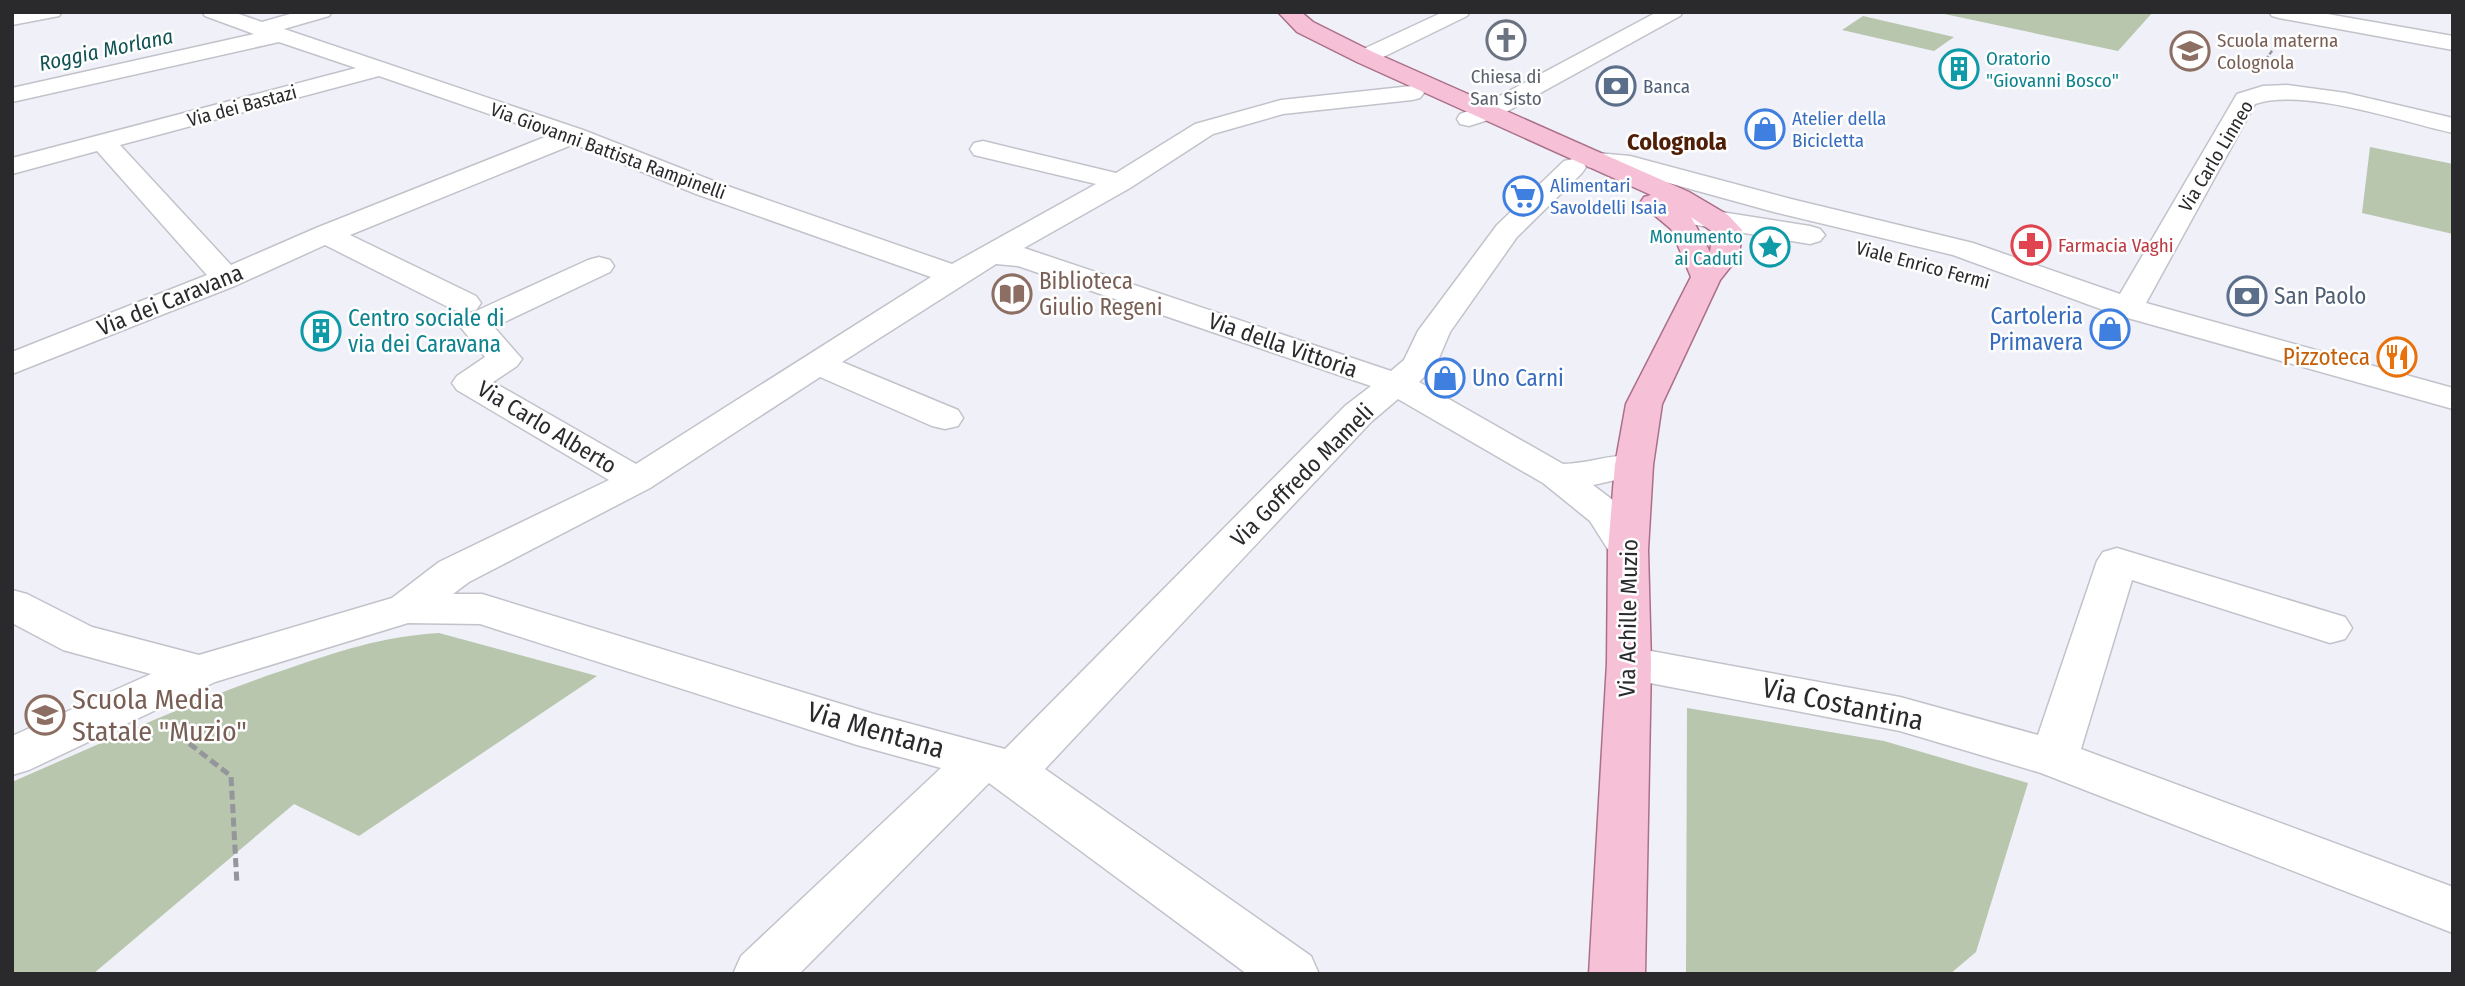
<svg xmlns="http://www.w3.org/2000/svg" width="2465" height="986" viewBox="0 0 2465 986" font-family="'Fira Sans Condensed',sans-serif">
  <style>
    .green { fill: #b7c6ac }
    .lines { fill: none; stroke-linecap: round; stroke-linejoin: round }
    .minor-casing { stroke: #c2c2cb; stroke-width: 3 }
    .major-casing { stroke: #ab7089; stroke-width: 3 }
    .path-far1 { stroke: #95959c; stroke-width: 2.5; stroke-dasharray: 4.5 2; stroke-linecap: butt }
    .path { stroke: #95959c; stroke-width: 5; stroke-dasharray: 9 4.5; stroke-linecap: butt }
    .minor { fill: #fff; fill-rule: evenodd }
    .major { fill: #f6c0d6; fill-rule: evenodd }
    .labels { text-anchor: middle; dominant-baseline: central; stroke-width: 5; stroke-linejoin: round; paint-order: stroke }
    .far-education-label { font-size: 19px; fill: #785e54; stroke: #fefefe; text-anchor: start }
    .far-culture-label { font-size: 19px; fill: #0d838f; stroke: #fefefe; text-anchor: start }
    .far-worship-label { font-size: 19px; fill: #5b616d; stroke: #fefefe }
    .far-service-label { font-size: 19px; fill: #4e5e75; stroke: #fefefe; text-anchor: start }
    .far-street-label { font-size: 19px; fill: #2a2a2d; stroke: #fefefe }
    .far-shop-label { font-size: 19px; fill: #366cbe; stroke: #fefefe; text-anchor: start }
    .far-health-label { font-size: 19px; fill: #be3a42; stroke: #fefefe; text-anchor: start }
    .far-water-label { font-size: 21px; font-style: italic; fill: #115355; stroke: #fefefe }
    .education-label { font-size: 23px; fill: #785e54; stroke: #fefefe; text-anchor: start }
    .service-label { font-size: 23px; fill: #4e5e75; stroke: #fefefe; text-anchor: start }
    .street-label { font-size: 23px; fill: #2a2a2d; stroke: #fefefe }
    .shop-label { font-size: 23px; fill: #366cbe; stroke: #fefefe; text-anchor: end }
    .culture-label { font-size: 23px; fill: #0d838f; stroke: #fefefe; text-anchor: start }
    .food-label { font-size: 23px; fill: #c56008; stroke: #fefefe; text-anchor: end }
    .far-district-label { font-size: 24px; font-weight: bold; fill: #4e1e06; stroke: #fefefe }
    .near-education-label { font-size: 28px; fill: #785e54; stroke: #fefefe; text-anchor: start }
    .near-street-label { font-size: 28px; fill: #2a2a2d; stroke: #fefefe }
  </style>
  <rect width="100%" height="100%" fill="#f0f0f9"/>
  <path class="green" d="M1935,12H2153L2118,51Z
    M1863,16L1954,37L1934,51L1842,30Z
    M2370,147L2453,164V234L2362,213Z
    M439,633L597,676L359,836L294,804L93,974H12V782C102,743 191,701 284,670C340,651 379,637 439,633Z
    M1687,708L1884,741L2028,783L1976,952L1950,974H1686Z"/>
  <g class="lines">
    <g class="minor-casing">
      <path id="minor" d="M62,12L59,16L12,25V13Z
        M202,12H233L262,22L297,12H332L329,16L284,29L583,130L716,182L952,264L1096,184L974,155L970,149L974,143L983,141L1116,173L1195,124L1281,100L1412,86L1420,88L1424,93L1420,98L1412,100L1283,114L1213,134L1130,188L1024,248L1391,371L1404,360L1418,331L1497,225L1564,161L1573,159L1582,161L1586,167L1582,173L1517,237L1450,332L1436,365L1419,382L1563,464C1591,464 1621,450 1647,457L1653,465L1647,473L1593,485L1618,504L1648,550L1642,559L1628,563L1614,559L1590,521L1543,483L1398,399L1371,422L1045,769L1311,956L1319,974H1247L989,783L799,974H733L741,956L941,768L857,745L480,624L408,623L215,682L29,770L12,775V736L151,674L63,650L12,623V590L27,594L92,627L199,655L392,598L439,562L609,480L457,390L452,383L457,376L485,357L458,324L463,317L588,260L599,257L610,260L614,266L610,272L494,327L522,359L517,366L493,382L636,464L931,277L696,194L574,144L350,235L476,296L481,303L476,310L465,312L454,310L325,245L237,285L12,374V352L207,275L97,151L12,174V158L356,68L279,42L12,102V88L254,34L205,16ZM379,76L550,135L316,228L231,265L120,145ZM996,264L1018,266L1371,386L1345,406L1005,749L874,714L482,594H453L469,582L650,488L820,377L932,426L945,429L958,426L963,418L958,410L842,362Z
        M1443,12H1470L1467,16L1373,62H1357L1354,57L1357,52Z
        M1657,12H1683L1680,16L1497,117L1469,126L1460,124L1457,119L1460,114L1479,107Z
        M2269,12H2316L2453,36V50L2279,18L2272,16Z
        M2287,85L2346,93L2453,118V133C2403,122 2303,87 2255,104L2146,303L2453,388V409L2117,315L1953,255L1774,212L1629,172L1588,167L1584,161L1588,155L1597,153L1630,156L1791,199L1973,243L2120,294L2237,94L2263,86Z
        M1683,206L1810,226L1820,229L1825,235L1820,241L1810,244L1673,221L1669,215L1673,209Z
        M2117,548L2345,617L2352,628L2345,639L2330,643L2132,580L2081,749L2453,887V933L2041,773L1900,731L1629,679L1613,674L1607,663L1613,652L1629,647L1900,697L2038,735L2097,561L2103,552Z"/>
    </g>
    <g class="major-casing">
      <path id="major" d="M1278,12H1301L1313,22L1373,52L1689,192L1728,215L1742,230L1739,256L1720,280L1662,404L1653,465L1648,550L1651,663L1645,974H1589L1607,663L1608,550L1615,465L1626,404L1691,277L1671,229L1640,203L1644,197L1651,195L1357,62L1297,32ZM1691,217L1713,232L1710,252Z"/>
    </g>
    <path class="path-far1" d="M2262,65L2281,38"/>
    <path class="path" d="M168,727L231,776L237,885"/>
    <use href="#minor" class="minor"/>
    <use href="#major" class="major"/>
  </g>
  <defs>
    <g id="church-ring" transform="scale(2.0125)"><circle r="9.5" fill="#fefefe" stroke="#6b7280" stroke-width="1.5"/><path d="M-1.2-6h2.4v3.5h3.3v2.4h-3.3V6h-2.4V-.1h-3.3v-2.4h3.3Z" fill="#6b7280"/></g>
    <g id="school-ring" transform="scale(2.0125)"><circle r="9.5" fill="#fefefe" stroke="#8d6e63" stroke-width="1.5"/><path d="M0-5L7-2L0 1L-7-2ZM-4 1L0 2.5L4 1V4Q0 6-4 4Z" fill="#8d6e63"/></g>
    <g id="building-ring" transform="scale(2.0125)"><circle r="9.5" fill="#fefefe" stroke="#0f9aa8" stroke-width="1.5"/><path d="M-4-6H4V6H1V3H-1V6H-4ZM-2.5-4.3h1.7v1.8h-1.7ZM.8-4.3h1.7v1.8H.8ZM-2.5-1h1.7V.8h-1.7ZM.8-1h1.7V.8H.8Z" fill="#0f9aa8"/></g>
    <g id="bank-ring" transform="scale(2.0125)"><circle r="9.5" fill="#fefefe" stroke="#5c6f8a" stroke-width="1.5"/><path d="M-6-4H6V4H-6ZM0-2.3a2.3 2.3 0 1 0 0 4.6a2.3 2.3 0 1 0 0-4.6Z" fill="#5c6f8a"/></g>
    <g id="shop-ring" transform="scale(2.0125)"><circle r="9.5" fill="#fefefe" stroke="#3f7fe0" stroke-width="1.5"/><path d="M-5-2.5h2.3a2.7 3.5 0 0 1 5.4 0H5L5.5 6h-11ZM-1.5-2.5h3a1.5 2.3 0 0 0-3 0Z" fill="#3f7fe0"/></g>
    <g id="supermarket-ring" transform="scale(2.0125)"><circle r="9.5" fill="#fefefe" stroke="#3f7fe0" stroke-width="1.5"/><path d="M-6-5.5h2.5l.6 2H6L4.5 2H-2.5L-4.4-4H-6ZM-1.5 3.2a1.3 1.3 0 1 0 .1 0ZM3 3.2a1.3 1.3 0 1 0 .1 0Z" fill="#3f7fe0"/></g>
    <g id="pharmacy-ring" transform="scale(2.0125)"><circle r="9.5" fill="#fefefe" stroke="#e0444e" stroke-width="1.5"/><path d="M-2-6h4v4h4v4h-4v4h-4v-4h-4v-4h4Z" fill="#e0444e"/></g>
    <g id="sight-ring" transform="scale(2.0125)"><circle r="9.5" fill="#fefefe" stroke="#0f9aa8" stroke-width="1.5"/><path d="M0-6L1.8-2.2L6-1.7L2.9 1.2L3.7 5.4L0 3.3L-3.7 5.4L-2.9 1.2L-6-1.7L-1.8-2.2Z" fill="#0f9aa8"/></g>
    <g id="library-ring" transform="scale(2.0125)"><circle r="9.5" fill="#fefefe" stroke="#8d6e63" stroke-width="1.5"/><path d="M-6-4Q-3-5.5-.7-3.5V5Q-3 3-6 4ZM6-4Q3-5.5 .7-3.5V5Q3 3 6 4Z" fill="#8d6e63"/></g>
    <g id="restaurant-ring" transform="scale(2.0125)"><circle r="9.5" fill="#fefefe" stroke="#e8710a" stroke-width="1.5"/><path d="M-5-6h1v4h1v-4h1v4h1v-4h1v5L-1.5 .5V6h-2V.5L-5-1ZM5-6V6H3V1.5H1.5Q1.5-4 5-6Z" fill="#e8710a"/></g>
  </defs>
  <g fill-rule="evenodd">
    <use href="#church-ring" x="1506" y="40"/>
    <use href="#school-ring" x="2190" y="51"/>
    <use href="#building-ring" x="1959" y="69"/>
    <use href="#bank-ring" x="1616" y="86"/>
    <use href="#shop-ring" x="1765" y="129"/>
    <use href="#supermarket-ring" x="1523" y="196"/>
    <use href="#pharmacy-ring" x="2031" y="245"/>
    <use href="#sight-ring" x="1770" y="247"/>
    <use href="#library-ring" x="1012" y="294"/>
    <use href="#bank-ring" x="2247" y="296"/>
    <use href="#shop-ring" x="2110" y="329"/>
    <use href="#building-ring" x="321" y="331"/>
    <use href="#restaurant-ring" x="2397" y="357"/>
    <use href="#shop-ring" x="1445" y="378"/>
    <use href="#school-ring" x="45" y="715"/>
  </g>
  <g class="labels">
    <g class="far-education-label">
      <text x="2217" y="40">Scuola materna<tspan x="2217" dy="22">Colognola</tspan></text>
    </g>
    <g class="far-culture-label">
      <text x="1986" y="58">Oratorio<tspan x="1986" dy="22">"Giovanni Bosco"</tspan></text>
      <text x="1743" y="236" text-anchor="end">Monumento<tspan x="1743" dy="22">ai Caduti</tspan></text>
    </g>
    <g class="far-worship-label">
      <text x="1506" y="76">Chiesa di<tspan x="1506" dy="22">San Sisto</tspan></text>
    </g>
    <g class="far-service-label">
      <text x="1643" y="86">Banca</text>
    </g>
    <g class="far-street-label">
      <text transform="translate(242 106) rotate(-15)">Via dei Bastazi</text>
      <text transform="translate(608 151) rotate(20)">Via Giovanni Battista Rampinelli</text>
      <text transform="translate(2216 156) rotate(-59)">Via Carlo Linneo</text>
      <text transform="translate(1923 265) rotate(15)">Viale Enrico Fermi</text>
    </g>
    <g class="far-shop-label">
      <text x="1792" y="118">Atelier della<tspan x="1792" dy="22">Bicicletta</tspan></text>
      <text x="1550" y="185">Alimentari<tspan x="1550" dy="22">Savoldelli Isaia</tspan></text>
    </g>
    <g class="far-health-label">
      <text x="2058" y="245">Farmacia Vaghi</text>
    </g>
    <g class="far-water-label">
      <text transform="translate(106 50) rotate(-12)">Roggia Morlana</text>
    </g>
    <g class="education-label">
      <text x="1039" y="281">Biblioteca<tspan x="1039" dy="26">Giulio Regeni</tspan></text>
    </g>
    <g class="service-label">
      <text x="2274" y="296">San Paolo</text>
    </g>
    <g class="street-label">
      <text transform="translate(170 300) rotate(-22)">Via dei Caravana</text>
      <text transform="translate(1283 345) rotate(19)">Via della Vittoria</text>
      <text transform="translate(547 427) rotate(31)">Via Carlo Alberto</text>
      <text transform="translate(1302 475) rotate(-45)">Via Goffredo Mameli</text>
      <text transform="translate(1628 618) rotate(-89)">Via Achille Muzio</text>
    </g>
    <g class="shop-label">
      <text x="2083" y="316">Cartoleria<tspan x="2083" dy="26">Primavera</tspan></text>
      <text x="1472" y="378" text-anchor="start">Uno Carni</text>
    </g>
    <g class="culture-label">
      <text x="348" y="318">Centro sociale di<tspan x="348" dy="26">via dei Caravana</tspan></text>
    </g>
    <g class="food-label">
      <text x="2370" y="357">Pizzoteca</text>
    </g>
    <g class="far-district-label">
      <text x="1677" y="142">Colognola</text>
    </g>
    <g class="near-education-label">
      <text x="72" y="699">Scuola Media<tspan x="72" dy="32">Statale "Muzio"</tspan></text>
    </g>
    <g class="near-street-label">
      <text transform="translate(1843 704) rotate(12)">Via Costantina</text>
      <text transform="translate(876 730) rotate(16)">Via Mentana</text>
    </g>
  </g>
  <rect width="2465" height="986" fill="none" stroke="#2a2a2d" stroke-width="28"/>
</svg>
